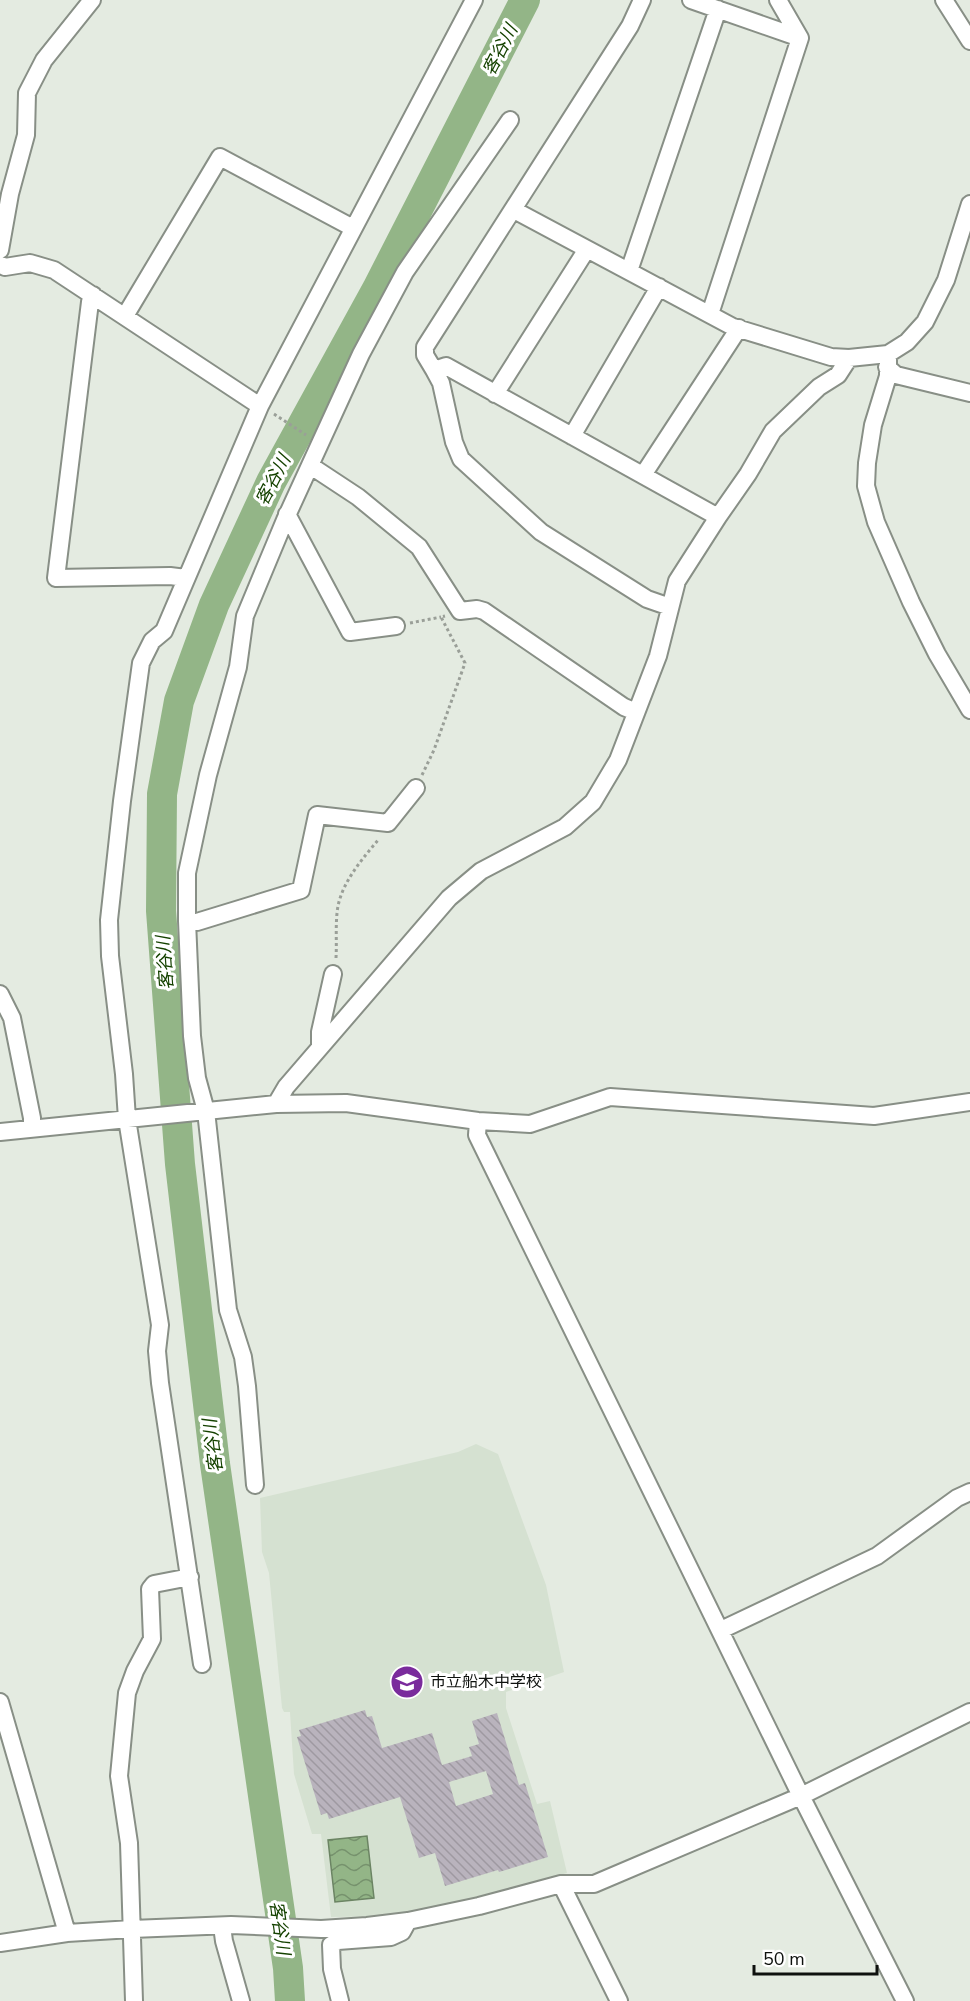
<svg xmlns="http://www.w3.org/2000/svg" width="970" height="2001" viewBox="0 0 970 2001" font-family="'Nunito Sans','Noto Sans JP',sans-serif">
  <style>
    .built { fill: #d5e1d1 }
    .water { fill: url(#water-waves); stroke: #6b8463; stroke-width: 1.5 }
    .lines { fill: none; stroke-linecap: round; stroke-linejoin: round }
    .river { stroke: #93b587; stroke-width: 30 }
    .building { fill: url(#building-back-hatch); fill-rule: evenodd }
    .street-casing { stroke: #888f86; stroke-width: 20 }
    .path { stroke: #9a9f98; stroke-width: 3; stroke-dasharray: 3 3; stroke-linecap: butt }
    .street { stroke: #fff; stroke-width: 16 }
    .labels { text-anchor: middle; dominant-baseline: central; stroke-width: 6; stroke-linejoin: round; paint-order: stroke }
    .poi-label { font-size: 16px; fill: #0e110e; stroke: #fff; text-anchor: start }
    .water-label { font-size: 18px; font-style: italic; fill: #154200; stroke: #fff }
  </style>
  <defs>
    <pattern id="water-waves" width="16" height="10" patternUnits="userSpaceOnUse" patternTransform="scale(1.5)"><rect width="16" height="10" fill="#93b587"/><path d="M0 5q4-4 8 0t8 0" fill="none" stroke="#76926d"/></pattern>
    <pattern id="building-back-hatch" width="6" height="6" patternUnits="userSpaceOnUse" patternTransform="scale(1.5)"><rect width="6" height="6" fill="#b9b3bd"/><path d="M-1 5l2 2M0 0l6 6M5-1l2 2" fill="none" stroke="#9e99a1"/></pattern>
  </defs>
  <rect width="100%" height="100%" fill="#e4ebe1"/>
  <path class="built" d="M476,1444L498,1454L546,1585L564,1672L506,1692V1708L537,1804L550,1801L567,1873L487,1895L390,1916L331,1917L321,1834H312L294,1774L290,1712H284L282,1708L269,1573L262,1552L260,1498L458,1452Z"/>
  <path class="water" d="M367,1836L374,1898L335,1902L328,1840Z"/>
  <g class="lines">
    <path class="river" d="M290,2001L288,1968L215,1464L180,1164L161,911L162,794L179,701L214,605L271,482L377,289L525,0"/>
  </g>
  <path class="building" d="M365,1710L367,1717L372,1716L382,1748L432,1733L442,1765L472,1756L469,1747L479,1744L472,1721L497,1713L519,1785L525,1783L548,1857L499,1872L498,1870L445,1886L435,1853L419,1858L400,1797L329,1819L327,1813L321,1815L297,1737L301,1736L299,1730ZM486,1771L493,1794L456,1806L449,1782Z"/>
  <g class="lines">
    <g class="street-casing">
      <path id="street" d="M691,0L800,38
        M944,0L970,41
        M514,210L733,327L831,357L849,358L888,354L907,342L925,322L946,280L970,204
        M0,250L10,194L26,135L27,93L44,60L92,0
        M0,265L5,267L30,263L54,270L260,406
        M629,271L718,9
        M93,295L90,302L56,578L170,576L186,578
        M710,314L800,38L778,0
        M125,316L220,157L353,228
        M888,354V376L873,425L867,463L866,486L876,522L911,602L937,654L970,710
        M887,367L896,375L970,393
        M434,370L425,355V347L630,26L642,0
        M495,394L587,249
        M572,436L659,287
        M311,466L358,497L419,547L460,611L477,609L484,611L624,707L636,712
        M643,475L739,328
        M287,514L350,632L396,626
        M670,607L647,599L541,532L461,459L454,442L441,383L434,370L446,366L718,517
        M187,921L197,922L301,890L317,815L388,823L416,788
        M0,994L12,1018L32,1118V1128
        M320,1047V1032L333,974
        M276,1104L286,1087L449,898L481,871L565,827L593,802L618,760L658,656L677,581L718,517L748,474L773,431L819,387L838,375L849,358
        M478,1121L477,1135L801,1796L905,2001
        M0,1132L276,1104L346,1103L478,1121L530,1124L610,1097L874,1116L970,1102
        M255,1485L247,1386L243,1357L228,1310L206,1111L197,1078L192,1036L187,921V873L208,775L238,667L245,616L285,520L361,354L405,272L510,120
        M721,1630L877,1556L957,1498L970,1492
        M202,1664L160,1383L157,1351L160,1325L127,1119L124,1074L110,956L109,920L122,801L141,663L152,641L164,631L260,406L474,0
        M0,1702L67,1933
        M561,1884L619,2001
        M222,1926L224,1941L241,2001
        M0,1943L67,1933L132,1929L231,1925L321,1929L367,1926L408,1921L479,1906L561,1884H594L801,1796L970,1712
        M134,2001L129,1843L119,1776L127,1693L135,1671L152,1639L150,1589L154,1584L190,1577
        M340,2001L332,1969L331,1945L338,1941L391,1937L402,1932L408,1921"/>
    </g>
    <path class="path" d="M274,414L306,435
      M410,623L441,617
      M422,775L434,750L465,663L441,617L445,616
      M336,958C337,941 335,923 338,906C343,881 363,858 379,839"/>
    <use href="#street" class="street"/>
  </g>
  <defs>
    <g id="school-disc" transform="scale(1.725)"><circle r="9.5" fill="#7a2b9c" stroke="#fff"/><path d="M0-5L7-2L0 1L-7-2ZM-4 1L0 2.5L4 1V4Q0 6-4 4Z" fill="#fff"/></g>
  </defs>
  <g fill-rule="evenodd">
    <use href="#school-disc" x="407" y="1682"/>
  </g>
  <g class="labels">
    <g class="poi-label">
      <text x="430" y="1682">市立船木中学校</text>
    </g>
    <g class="water-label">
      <text transform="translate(500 50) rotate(-63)">客谷川</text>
      <text transform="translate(273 480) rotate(-63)">客谷川</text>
      <text transform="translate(165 963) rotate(-94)">客谷川</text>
      <text transform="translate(213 1446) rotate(-97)">客谷川</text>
      <text transform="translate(280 1928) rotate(82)">客谷川</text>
    </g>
  </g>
  <path d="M754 1965v9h123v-9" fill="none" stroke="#0e110e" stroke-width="3"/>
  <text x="763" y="1965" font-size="18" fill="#0e110e" stroke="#ffffff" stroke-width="4.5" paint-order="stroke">50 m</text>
</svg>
